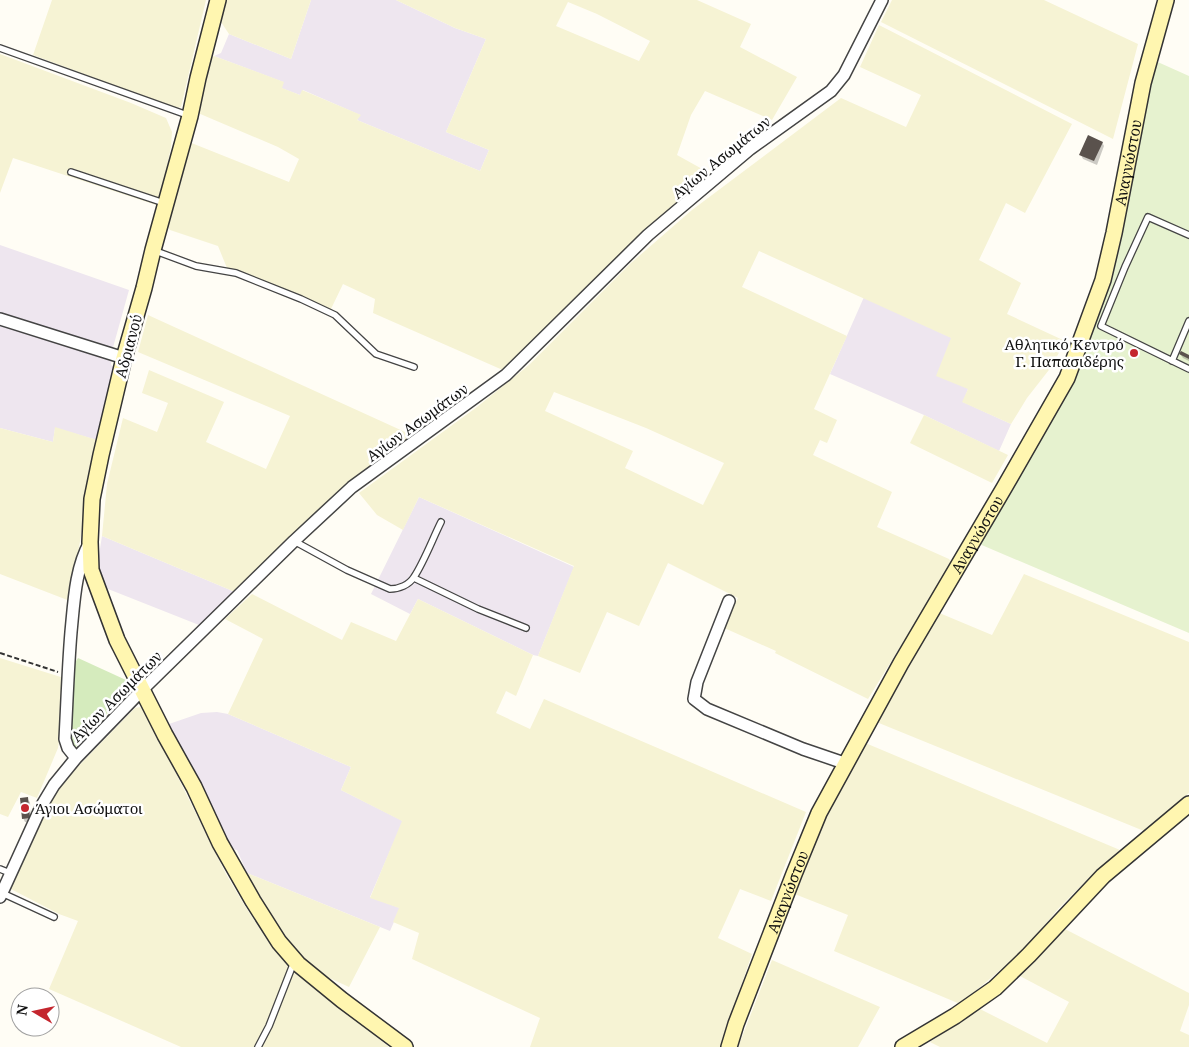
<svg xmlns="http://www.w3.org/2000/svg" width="1189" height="1047" viewBox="0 0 1189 1047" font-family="'Noto Serif',serif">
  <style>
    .industrial { fill: #eee6ef }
    .farmland { fill: #f6f3d4; fill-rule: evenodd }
    .green { fill: #d5ebbd }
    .pitch { fill: #e6f2cf }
    .shadow { fill: #0003 }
    .building { fill: #5a524d }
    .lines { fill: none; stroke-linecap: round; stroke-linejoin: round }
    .lane-casing { stroke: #444; stroke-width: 8 }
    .street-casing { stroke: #444; stroke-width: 14 }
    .secondary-casing { stroke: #333; stroke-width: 18 }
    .path { stroke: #333; stroke-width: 2; stroke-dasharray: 5 2.5; stroke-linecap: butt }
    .lane { stroke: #fff; stroke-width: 5.5 }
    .street { stroke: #fff; stroke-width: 11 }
    .secondary { stroke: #fff6b0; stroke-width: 15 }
    .poi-dot { fill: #c4262e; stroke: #fff; stroke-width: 2 }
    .labels { text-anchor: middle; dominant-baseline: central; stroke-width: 5; stroke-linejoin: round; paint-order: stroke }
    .street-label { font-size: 15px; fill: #111; stroke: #fff }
    .poi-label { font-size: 15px; fill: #111; stroke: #fff; text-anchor: end }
  </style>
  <rect width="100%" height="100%" fill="#fffdf5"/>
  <path class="industrial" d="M311,0H396L455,28L486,39L446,132L489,150L480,171L357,120L360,115L303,90L300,95L281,88L283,82L214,56L221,53L229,34L291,59Z
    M0,245L129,290L112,351L111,365L114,367L97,440L55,428L53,442L0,428Z
    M864,297L952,338L968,389L963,402L1011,424L999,451L924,415L830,374Z
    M419,497L574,567L538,656L533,655L418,599L410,614L371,594Z
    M102,536L235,592L199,625L103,587L98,562Z
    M217,712L228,714L351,767L341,790L403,821L370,897L400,908L390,931L247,873L237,850L231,849L169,724L201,713Z"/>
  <path class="farmland" d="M52,0H206L181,107L175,108L33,55Z
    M224,0H311L291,59L229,34L219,19Z
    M396,0H697L751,24L740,47L797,77L772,120L705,91L691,115L677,155L713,175L505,371L373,313L375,299L343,284L331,309L227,268L218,246L170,230L167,225L189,142L289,182L299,159L278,147L198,113L210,58L214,56L284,82L282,88L300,95L302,90L361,115L357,120L480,171L489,150L446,132L486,39L455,28ZM568,2L597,14L650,41L639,61L556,26Z
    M892,0H1044L1138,44L1113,139L881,22Z
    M879,25L1072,124L1025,213L1006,203L979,260L1021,283L1007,314L1065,341L1052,366L1027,398L1011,424L962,402L968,389L936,376L951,338L759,251L742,287L847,336L814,409L837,420L827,443L820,440L813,455L892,492L877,527L949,559L952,563L868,699L775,653L776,651L722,627L738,598L668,563L639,626L607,612L580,673L538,656L574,566L419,497L403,530L377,515L359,493L477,407L529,365L631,263L692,210L841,98L906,127L921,95L860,67ZM554,392L646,428L724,463L703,505L625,468L633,451L545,411Z
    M0,54L131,103L166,118L172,132L171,147L159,206L13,158L0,193Z
    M148,315L416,437L235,592L102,536L107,484L123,418L157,432L168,403L142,393L149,370L224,402L206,442L266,469L290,416L138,352Z
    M924,415L1008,455L992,483L910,443Z
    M55,427L97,440L70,601L0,574V428L53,442Z
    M1024,574L1189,642V793L1144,831L874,721L937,612L992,635Z
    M252,594L342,640L351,622L396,641L418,599L533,655L516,696L506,691L496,713L530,729L544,699L806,812L771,901L740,889L718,938L752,954L720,1047H530L540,1018L412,959L419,933L393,922L399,908L370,898L402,821L341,790L351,767L228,714L263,639L225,619Z
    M0,658L64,678L62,720L58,748L37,798L21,792L8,817L0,814Z
    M140,707L145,711L226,874L245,906L265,937L288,965L279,1007L293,969L389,1047H181L49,989L78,921L59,914L9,888L50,800L65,780L98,746L135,708Z
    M863,742L1120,850L1087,880L1059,908L1026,947L998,972L960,1004L834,951L848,915L792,893L810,843Z
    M247,873L380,927L349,987L323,975L305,963L288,945L241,875Z
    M1063,928L1189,993V1005L1180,1031L1189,1035V1047H940L930,1042L978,1008L1047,1043L1069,1002L1018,975Z
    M772,960L880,1007L858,1047H738Z"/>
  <path class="green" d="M78,658L126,680L131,688L75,748L70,747L72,667Z"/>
  <path class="pitch" d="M1151,59L1189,76V633L977,543L1093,322Z"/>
  <path class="shadow" d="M1102,142L1104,146L1097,165L1083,159L1081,155Z
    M1180,354L1189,356V361L1183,358Z
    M27,799L30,802L31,822H25L23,818Z"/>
  <path class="building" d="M1088,135L1103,142L1094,161L1079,155Z
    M1181,351L1189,355V359L1179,354Z
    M28,797L30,818L22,819L20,798Z"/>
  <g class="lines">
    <g class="lane-casing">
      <path id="lane" d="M0,48L190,116
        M71,172L164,203
        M1189,235L1148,217L1125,267L1101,326L1189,369
        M153,250L196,266L236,273L301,299L335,315L376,354L414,367
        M1172,361L1189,321
        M294,541L347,570L390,589C399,589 409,585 414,577C424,562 433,538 441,522
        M414,578L478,609L526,628
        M0,869L10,873
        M2,893L54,917
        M258,1047L269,1026L294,962"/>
    </g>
    <g class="street-casing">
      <path id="street" d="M0,319L124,358
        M729,601L697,682L694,699L707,709L803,749L847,764
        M76,758L68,748L65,739C67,703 68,668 71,632C74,602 75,569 90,542
        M0,897L42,805L54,785L76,758L143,689L294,541L352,487L506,375L648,235L750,149L831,91L844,75L882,0"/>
    </g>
    <g class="secondary-casing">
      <g id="secondary">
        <path d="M218,0L198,78L190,116L153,250L144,288L124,358L101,455L92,499L90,542L91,570L117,640L165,735L194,787L220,843L253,901L279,942L298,964L342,1000L405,1047"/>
        <path id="s1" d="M729,1047L736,1024L794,874L819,813L901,663L1004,488L1067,378L1103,280L1114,233L1143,83L1166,0"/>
        <path d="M903,1047L955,1016L995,988L1029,955L1103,876L1189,804"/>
      </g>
    </g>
    <path class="path" d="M0,653L58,672"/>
    <use href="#lane" class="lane"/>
    <use href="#street" class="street"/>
    <use href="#secondary" class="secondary"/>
  </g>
  <g class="poi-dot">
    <circle cx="1134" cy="353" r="5"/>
    <circle cx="25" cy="808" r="5"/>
  </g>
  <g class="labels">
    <g class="street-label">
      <text transform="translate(721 157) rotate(-39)">Αγίων Ασωμάτων</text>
      <text stroke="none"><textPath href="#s1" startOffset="976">Αναγνώστου</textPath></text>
      <text transform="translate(128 346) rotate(-75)">Αδριανού</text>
      <text transform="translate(417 422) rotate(-36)">Αγίων Ασωμάτων</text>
      <text stroke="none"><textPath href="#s1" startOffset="571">Αναγνώστου</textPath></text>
      <text transform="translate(116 696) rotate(-45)">Αγίων Ασωμάτων</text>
      <text stroke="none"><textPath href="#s1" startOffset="166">Αναγνώστου</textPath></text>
    </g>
    <g class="poi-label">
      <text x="1124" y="344">Αθλητικό Κεντρό<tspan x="1124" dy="17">Γ. Παπασιδέρης</tspan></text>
      <text x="35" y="808" text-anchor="start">Άγιοι Ασώματοι</text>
    </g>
  </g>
  <g transform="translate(35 1012) rotate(279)"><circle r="24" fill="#ffffff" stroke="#a0a0a0"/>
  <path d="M0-4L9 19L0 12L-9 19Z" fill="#c4262e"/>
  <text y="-8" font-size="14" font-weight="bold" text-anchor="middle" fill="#111111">N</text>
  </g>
</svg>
